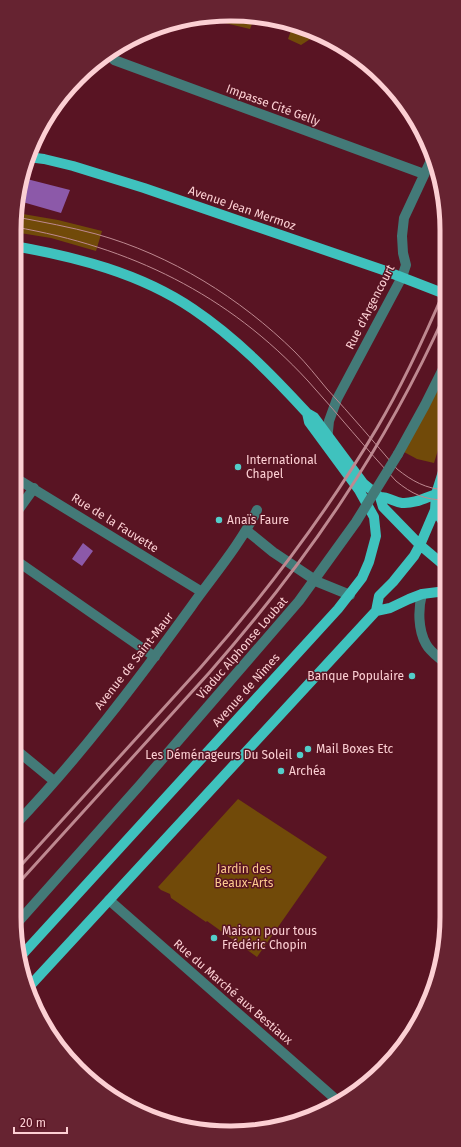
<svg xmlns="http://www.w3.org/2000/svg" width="461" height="1147" viewBox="0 0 461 1147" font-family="'Fira Sans',sans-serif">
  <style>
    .green { fill: #714a09 }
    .water { fill: #8c59a9 }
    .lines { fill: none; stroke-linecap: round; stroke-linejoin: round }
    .minor { stroke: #437a78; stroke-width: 10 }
    .major { stroke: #3fc2be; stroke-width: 10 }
    .tram { stroke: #be8890; stroke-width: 1 }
    .rail { stroke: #be8890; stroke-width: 3 }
    .minor-bridge { stroke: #437a78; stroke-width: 10 }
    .poi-dot { fill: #53cdc9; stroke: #591423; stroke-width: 1.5 }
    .labels { text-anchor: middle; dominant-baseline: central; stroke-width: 3; stroke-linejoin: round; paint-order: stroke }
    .street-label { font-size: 12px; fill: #fccfd3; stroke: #591423 }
    .poi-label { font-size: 12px; fill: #fccfd3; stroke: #591423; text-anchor: start }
    .park-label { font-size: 12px; fill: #fdcb8e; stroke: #591423 }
    .rim { fill: none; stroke: #fccfd3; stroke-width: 5 }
  </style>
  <rect width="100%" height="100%" fill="#591423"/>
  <path class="green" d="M216,14L254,19L250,29L204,18Z
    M272,22L300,25L318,34L301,45L288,39L292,28Z
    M17,213L58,220L102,231L96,251L51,238L14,232Z
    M446,372V424L434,463L417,459L404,452Z
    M238,799L327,857L257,957L207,921L206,922L171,898L170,894L161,890L158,887Z"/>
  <path class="water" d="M23,178L70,190L61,213L19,201Z
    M83,543L93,551L82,566L72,559Z"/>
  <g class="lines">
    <path class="minor" d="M114,60L424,174
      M327,441L329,421L337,399L402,277L406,265L403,253L402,236L404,218L432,158
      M398,454L425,405L446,363
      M14,477L202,592
      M14,516L34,488
      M246,530L273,552L318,582L350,595
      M14,559L155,657
      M422,594C418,609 418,630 426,644C430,652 440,658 446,664
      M14,748L54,781
      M14,826C79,758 136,683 191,607C213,576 240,545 257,510
      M109,900L340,1103"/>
    <path class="major" d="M28,157L44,159L73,166L144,188L383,270L445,294
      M14,246C76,257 140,273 193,309C236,338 272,375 307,413L314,417L363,483L380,497L383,507L420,545L446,567
      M380,497C389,497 394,502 402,503C414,504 425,498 436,494
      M435,510L446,526
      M376,611L390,608L409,599L422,594L446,591
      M21,956L338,609L362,578L369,562L376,536L374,517L359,490L309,422L307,413
      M27,989L376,611L379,596L393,582L414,556L420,545L435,510L436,494L446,462"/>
    <path class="tram" d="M16,217C43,222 70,227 96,234C171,255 240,298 295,352C307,364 317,377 327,389C351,415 374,442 397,469C412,481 426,489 446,490
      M15,227C130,247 228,294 308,381C338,414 366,449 396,481C412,494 424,500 446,500
      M369,1078L422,1012"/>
    <path class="rail" d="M14,873L201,667C267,592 326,514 377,428C403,384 425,336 445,289
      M14,888L209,673C306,563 385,448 445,314"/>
    <path class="minor-bridge" d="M19,921L140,785L299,601L356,522L398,454"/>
  </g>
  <g class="poi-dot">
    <circle cx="238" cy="467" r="4"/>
    <circle cx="219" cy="520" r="4"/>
    <circle cx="412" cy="676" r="4"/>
    <circle cx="308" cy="749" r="4"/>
    <circle cx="300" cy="755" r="4"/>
    <circle cx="281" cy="771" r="4"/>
    <circle cx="214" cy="938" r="4"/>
  </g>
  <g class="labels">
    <g class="street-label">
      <text transform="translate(273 105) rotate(20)">Impasse Cité Gelly</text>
      <text transform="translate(242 208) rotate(19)">Avenue Jean Mermoz</text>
      <text transform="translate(370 307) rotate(-63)">Rue d'Argencourt</text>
      <text transform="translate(115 523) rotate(32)">Rue de la Fauvette</text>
      <text transform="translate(242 648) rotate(-49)">Viaduc Alphonse Loubat</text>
      <text transform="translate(134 661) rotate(-52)">Avenue de Saint-Maur</text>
      <text transform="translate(246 690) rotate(-48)">Avenue de Nîmes</text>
      <text transform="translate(233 992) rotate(41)">Rue du Marché aux Bestiaux</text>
    </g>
    <g class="poi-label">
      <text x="246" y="460">International<tspan x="246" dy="14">Chapel</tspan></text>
      <text x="227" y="520">Anaïs Faure</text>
      <text x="404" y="676" text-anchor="end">Banque Populaire</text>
      <text x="316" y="749">Mail Boxes Etc</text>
      <text x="292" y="755" text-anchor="end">Les Déménageurs Du Soleil</text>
      <text x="289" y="771">Archéa</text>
      <text x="222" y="931">Maison pour tous<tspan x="222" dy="14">Frédéric Chopin</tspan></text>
    </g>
    <g class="park-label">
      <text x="244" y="869">Jardin des<tspan x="244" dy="14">Beaux-Arts</tspan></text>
    </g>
  </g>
  <path d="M0 0H461V1147H0ZM230 21H231A209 209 0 0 1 440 230V917A209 209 0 0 1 231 1126H230A209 209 0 0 1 21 917V230A209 209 0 0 1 230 21Z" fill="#662331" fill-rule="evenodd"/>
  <path class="rim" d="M230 21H231A209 209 0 0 1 440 230V917A209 209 0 0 1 231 1126H230A209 209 0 0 1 21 917V230A209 209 0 0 1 230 21Z"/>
  <path d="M14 1127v6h53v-6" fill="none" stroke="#fccfd3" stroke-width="2"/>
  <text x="20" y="1127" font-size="12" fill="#fccfd3" stroke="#591423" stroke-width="3" paint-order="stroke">20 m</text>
</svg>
